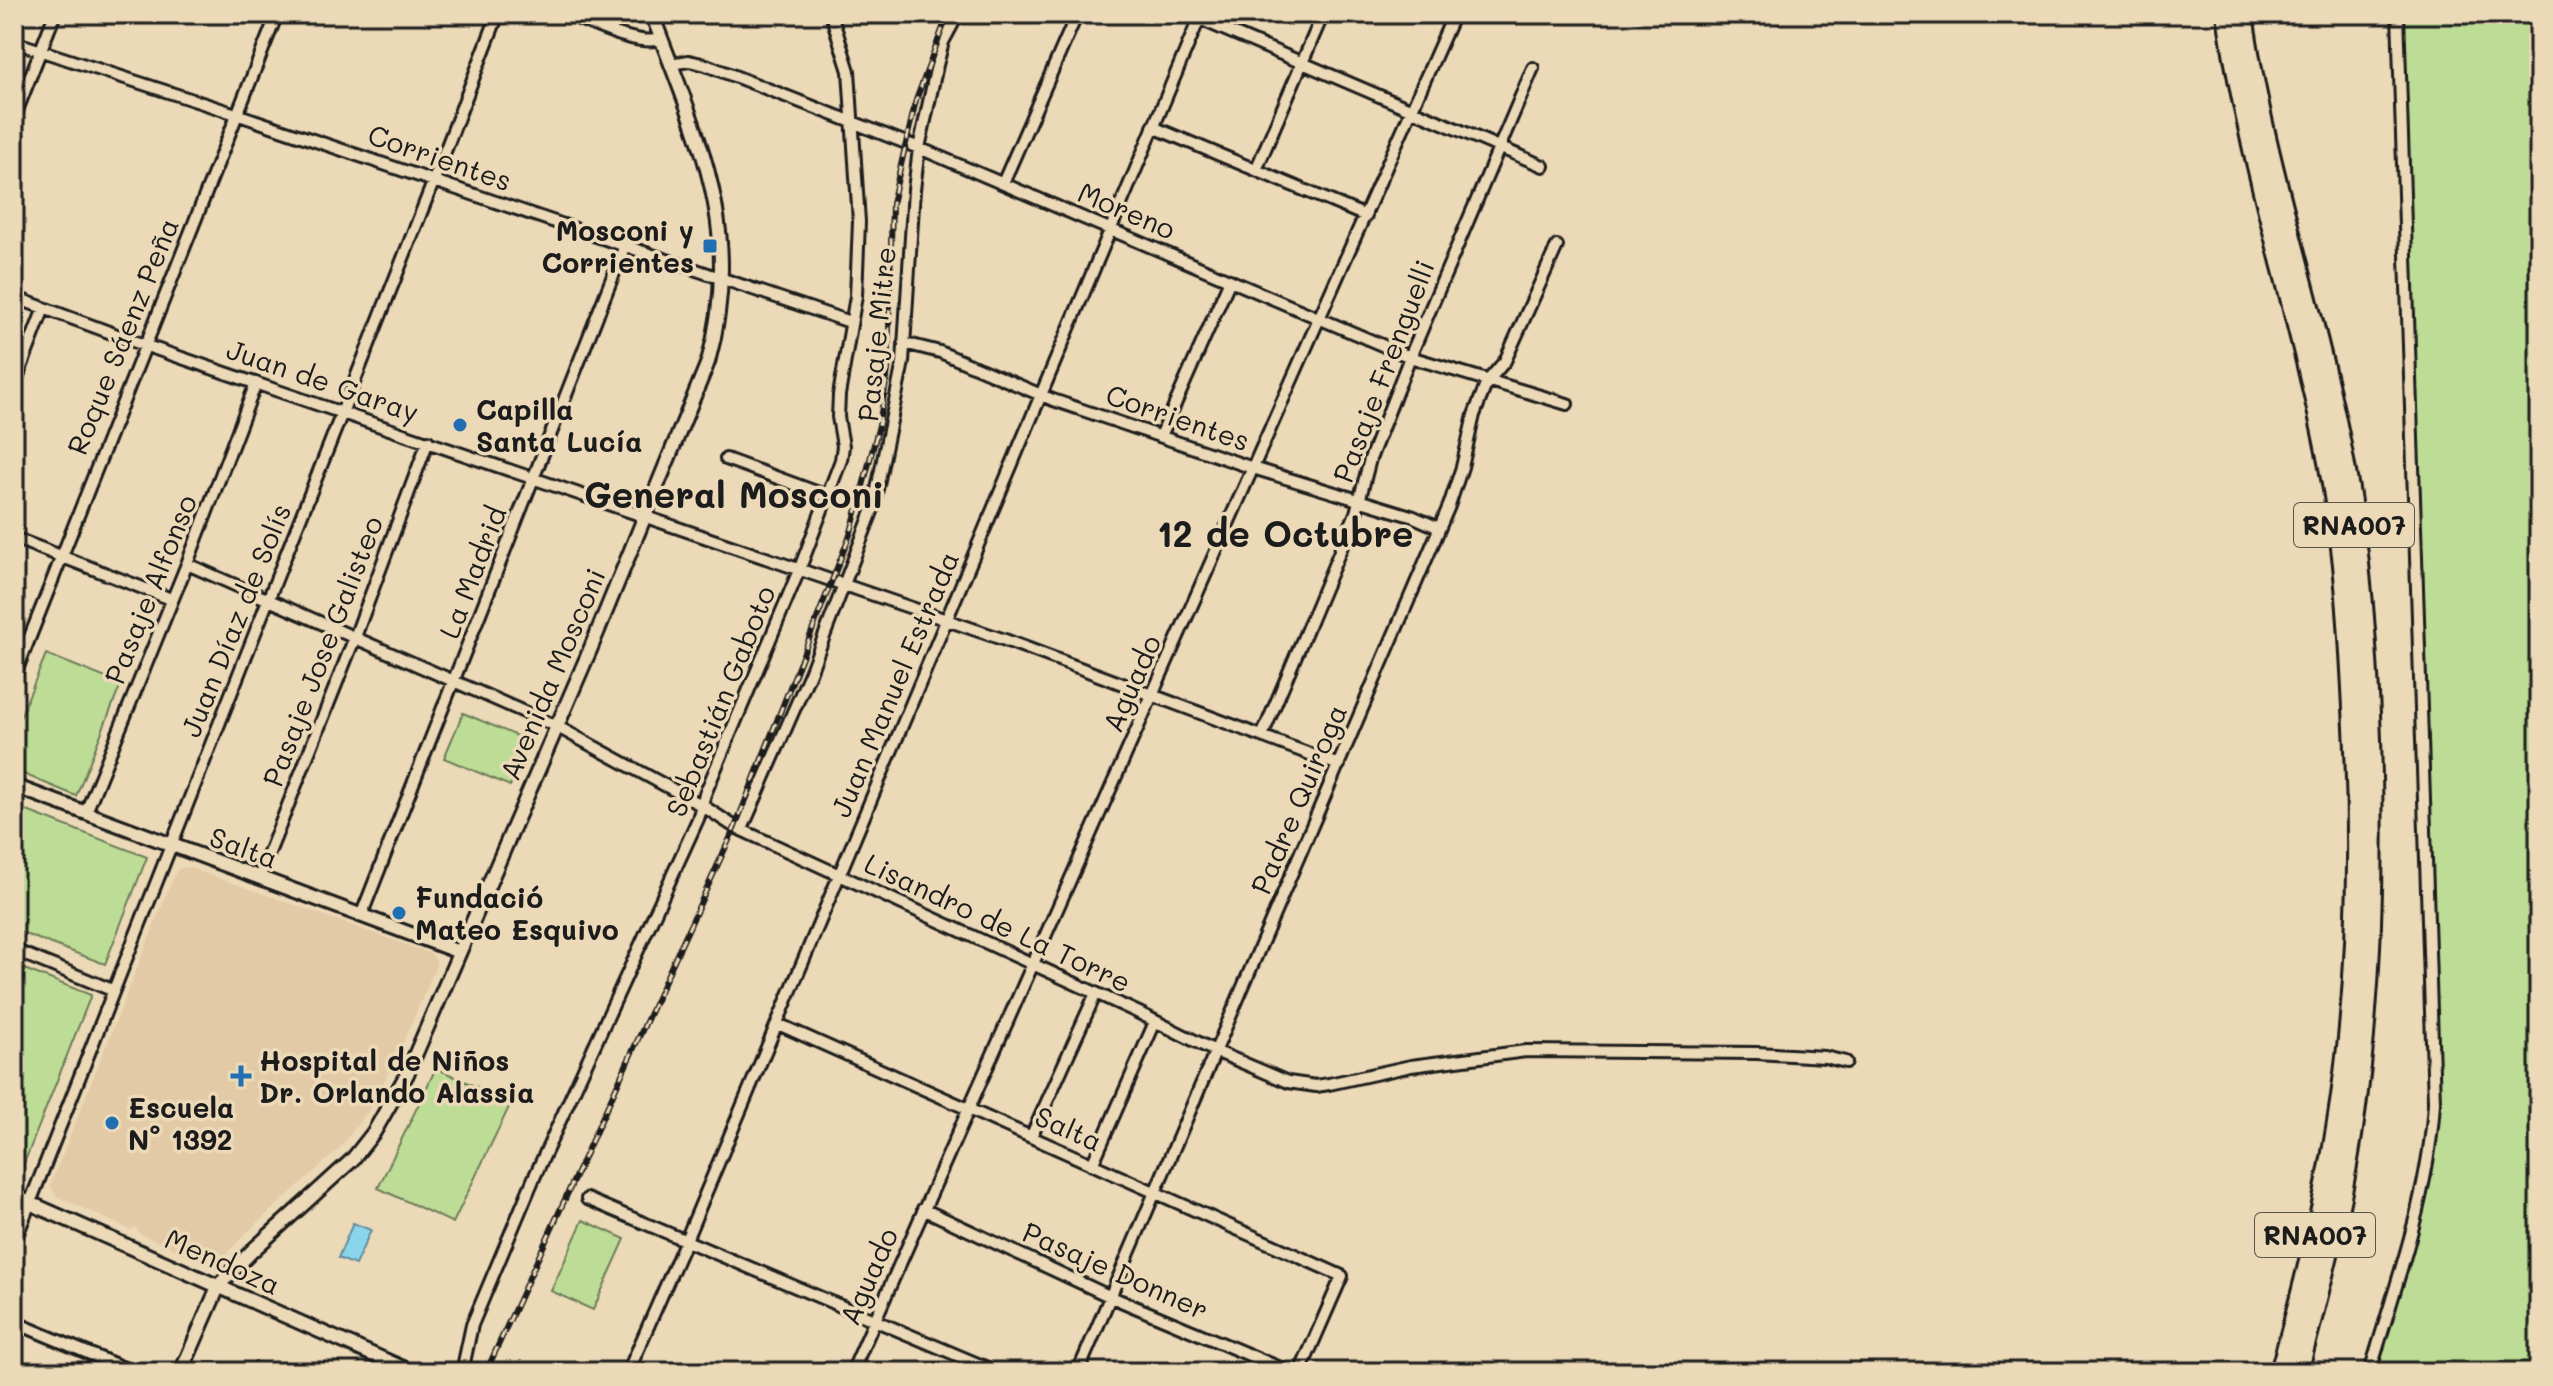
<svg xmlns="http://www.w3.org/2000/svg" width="2553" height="1386" viewBox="0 0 2553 1386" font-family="Mali,sans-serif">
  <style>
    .built { fill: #e3caa7 }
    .green { fill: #bddd96; stroke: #6c7c59; stroke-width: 2 }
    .water { fill: #8bd5ec; stroke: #5f8b99; stroke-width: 2 }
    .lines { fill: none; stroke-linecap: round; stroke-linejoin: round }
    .minor-casing { stroke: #1c1c1c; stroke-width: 16 }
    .tertiary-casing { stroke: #1c1c1c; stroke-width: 18 }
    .motorway-casing { stroke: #1c1c1c; stroke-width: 24 }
    .minor { stroke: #ecd9b7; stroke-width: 10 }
    .tertiary { stroke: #ecd9b7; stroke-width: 12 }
    .motorway { stroke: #ecd9b7; stroke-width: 18 }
    .rail-casing { stroke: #1c1c1c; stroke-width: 6 }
    .rail { stroke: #ecd9b7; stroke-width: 3; stroke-dasharray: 9; stroke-linecap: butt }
    .poi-dot { fill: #1f6fb2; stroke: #ecd9b7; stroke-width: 3 }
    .labels { text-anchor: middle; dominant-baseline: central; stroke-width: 7; stroke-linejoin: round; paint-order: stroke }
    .shield { fill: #ecd9b7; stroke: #5a554a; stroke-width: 2 }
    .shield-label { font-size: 26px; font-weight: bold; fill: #1c1c1c }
    .street-label { font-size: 28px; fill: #1c1c1c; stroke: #ecd9b7 }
    .poi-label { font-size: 28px; font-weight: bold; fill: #1c1c1c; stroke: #ecd9b7; text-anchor: start }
    .district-label { font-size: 36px; font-weight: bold; fill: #1c1c1c; stroke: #ecd9b7 }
  </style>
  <rect width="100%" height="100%" fill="#ecd9b7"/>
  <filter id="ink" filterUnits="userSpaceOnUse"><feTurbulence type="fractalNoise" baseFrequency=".0125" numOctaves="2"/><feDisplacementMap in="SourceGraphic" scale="16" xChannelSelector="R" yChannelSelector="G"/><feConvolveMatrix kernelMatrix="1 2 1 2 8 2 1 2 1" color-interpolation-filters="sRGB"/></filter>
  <g filter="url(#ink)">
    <path class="built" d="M188,867L432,954L437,964L397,1057L369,1110L339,1149L246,1233L221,1260L210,1265L140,1234L135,1227L131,1230L56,1196L50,1186L171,883L178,869Z"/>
    <path class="green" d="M2402,14H2539V1372H2374L2425,1192L2435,1107Z
      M46,654L121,684L76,796L14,770V732Z
      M463,713L529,741L510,786L444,758Z
      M14,806L147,857L105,964L14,930Z
      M14,965L91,995L21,1171L14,1168Z
      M436,1068L511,1103L453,1223L378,1188Z
      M583,1220L625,1239L593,1310L551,1291Z"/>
    <path class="water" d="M353,1223L371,1230L355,1265L338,1258Z"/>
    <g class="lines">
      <g class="minor-casing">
        <path id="minor" d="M567,14C591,23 637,47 661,39
          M1188,14L1543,166
          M14,42L236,114L850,322
          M670,64L689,61L706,65L919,148L1410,357L1567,404
          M14,118L55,14
          M1153,127L1366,216
          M1256,170L1323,14
          M1003,183L1077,14
          M14,297L144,345L1005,640L1339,765
          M904,343L940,352L1053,400L1253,468L1414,517L1439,528
          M14,386L44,308
          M1161,436L1230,280
          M726,459L827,496
          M14,538L171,599
          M187,564L556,726L703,806L735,827L1137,1012L1215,1051L1288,1082L1316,1086L1329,1084L1411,1066L1526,1051L1757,1053L1825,1057L1846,1062
          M14,677L277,14
          M1262,736L1356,513L1370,459L1410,357L1533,68
          M86,812L187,564L256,383
          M742,829L810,673L873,509L903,362L914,190L919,148L937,65L943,42L958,14
          M259,878L355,637L428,441
          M361,916L625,245
          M14,950L112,990
          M778,1024L1342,1276L1300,1372
          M1031,1137L1096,993
          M1092,1165L1155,1022
          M587,1199L997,1372
          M923,1209L1109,1296L1290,1372
          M14,1243L434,180L498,14
          M14,1322L133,1372
          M462,1372L472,1325L533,1180L698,819L705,794L800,568L841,460L843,446L838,417L839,395L856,296L859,222L849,71L831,14
          M628,1372L686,1240L1201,14
          M852,1372L1454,14
          M1078,1372L1449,506L1462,467L1474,415L1487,382L1505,361L1557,246
          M2370,1372C2396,1283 2429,1195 2434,1102L2398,14"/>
      </g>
      <g class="tertiary-casing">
        <path id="tertiary" d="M14,786L459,952
          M14,1196L412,1372
          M181,1372L219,1285L252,1251L352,1160L374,1132L407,1074L590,650L708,362C745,229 697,136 652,14"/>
      </g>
      <g class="motorway-casing">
        <path id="motorway" d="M2227,14C2249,167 2300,314 2329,467C2344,546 2349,627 2353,708C2361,848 2359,990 2336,1129C2323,1211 2302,1292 2280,1372
          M2243,14C2264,167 2318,314 2345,466C2360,548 2366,631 2370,714C2376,853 2373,992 2353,1129C2341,1211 2319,1292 2298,1372"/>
      </g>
      <use href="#minor" class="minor"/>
      <use href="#tertiary" class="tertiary"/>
      <use href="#motorway" class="motorway"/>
      <g class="rail-casing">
        <path id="rail" d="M486,1372L735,827L851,532L879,425L888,370L892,204L916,100L948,14"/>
      </g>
      <use href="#rail" class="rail"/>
    </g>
  </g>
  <g class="poi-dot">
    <rect x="702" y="238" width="16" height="16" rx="4"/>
    <circle cx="460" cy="425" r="8"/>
    <circle cx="399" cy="913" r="8"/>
    <path d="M237 1064h8v8h8v8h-8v8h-8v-8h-8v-8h8z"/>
    <circle cx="112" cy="1123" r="8"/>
  </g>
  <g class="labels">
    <g class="shield">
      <rect x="2294" y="503" width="120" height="44" rx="6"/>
      <rect x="2255" y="1213" width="120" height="44" rx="6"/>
    </g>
    <g class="shield-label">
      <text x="2354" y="525">RNA007</text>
      <text x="2315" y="1235">RNA007</text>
    </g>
    <g class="street-label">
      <text transform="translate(440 157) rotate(19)">Corrientes</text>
      <text transform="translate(1127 210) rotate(23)">Moreno</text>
      <text transform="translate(876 334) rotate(-84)">Pasaje Mitre</text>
      <text transform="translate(122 336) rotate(-68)">Roque Sáenz Peña</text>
      <text transform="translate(1383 371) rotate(-69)">Pasaje Frenguelli</text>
      <text transform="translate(323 380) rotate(19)">Juan de Garay</text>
      <text transform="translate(1178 417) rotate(19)">Corrientes</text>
      <text transform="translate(472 572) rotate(-69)">La Madrid</text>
      <text transform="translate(150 589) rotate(-68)">Pasaje Alfonso</text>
      <text transform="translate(235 620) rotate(-68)">Juan Díaz de Solís</text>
      <text transform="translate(322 651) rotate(-69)">Pasaje Jose Galisteo</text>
      <text transform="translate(552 674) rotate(-67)">Avenida Mosconi</text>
      <text transform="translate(1131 683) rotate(-66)">Aguado</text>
      <text transform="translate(894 684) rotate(-67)">Juan Manuel Estrada</text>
      <text transform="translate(720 701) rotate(-68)">Sebastián Gaboto</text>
      <text transform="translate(1298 799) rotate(-67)">Padre Quiroga</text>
      <text transform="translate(244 847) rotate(20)">Salta</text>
      <text transform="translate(998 922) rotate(25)">Lisandro de La Torre</text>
      <text transform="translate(1069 1128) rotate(24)">Salta</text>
      <text transform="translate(223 1261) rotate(24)">Mendoza</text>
      <text transform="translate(1116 1270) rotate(24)">Pasaje Donner</text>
      <text transform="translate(868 1276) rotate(-66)">Aguado</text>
    </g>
    <g class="poi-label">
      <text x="694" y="230" text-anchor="end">Mosconi y<tspan x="694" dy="32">Corrientes</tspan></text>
      <text x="476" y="409">Capilla<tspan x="476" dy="32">Santa Lucía</tspan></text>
      <text x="415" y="897">Fundació<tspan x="415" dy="32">Mateo Esquivo</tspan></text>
      <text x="259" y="1060">Hospital de Niños<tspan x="259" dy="32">Dr. Orlando Alassia</tspan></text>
      <text x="128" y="1107">Escuela<tspan x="128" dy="32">N° 1392</tspan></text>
    </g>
    <g class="district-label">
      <text x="734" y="493">General Mosconi</text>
      <text x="1285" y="532">12 de Octubre</text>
    </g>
  </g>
  <rect width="2553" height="1386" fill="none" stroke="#ecd9b7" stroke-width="48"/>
  <rect x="24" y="24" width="2505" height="1338" fill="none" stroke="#1c1c1c" stroke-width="3" filter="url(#ink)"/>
</svg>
